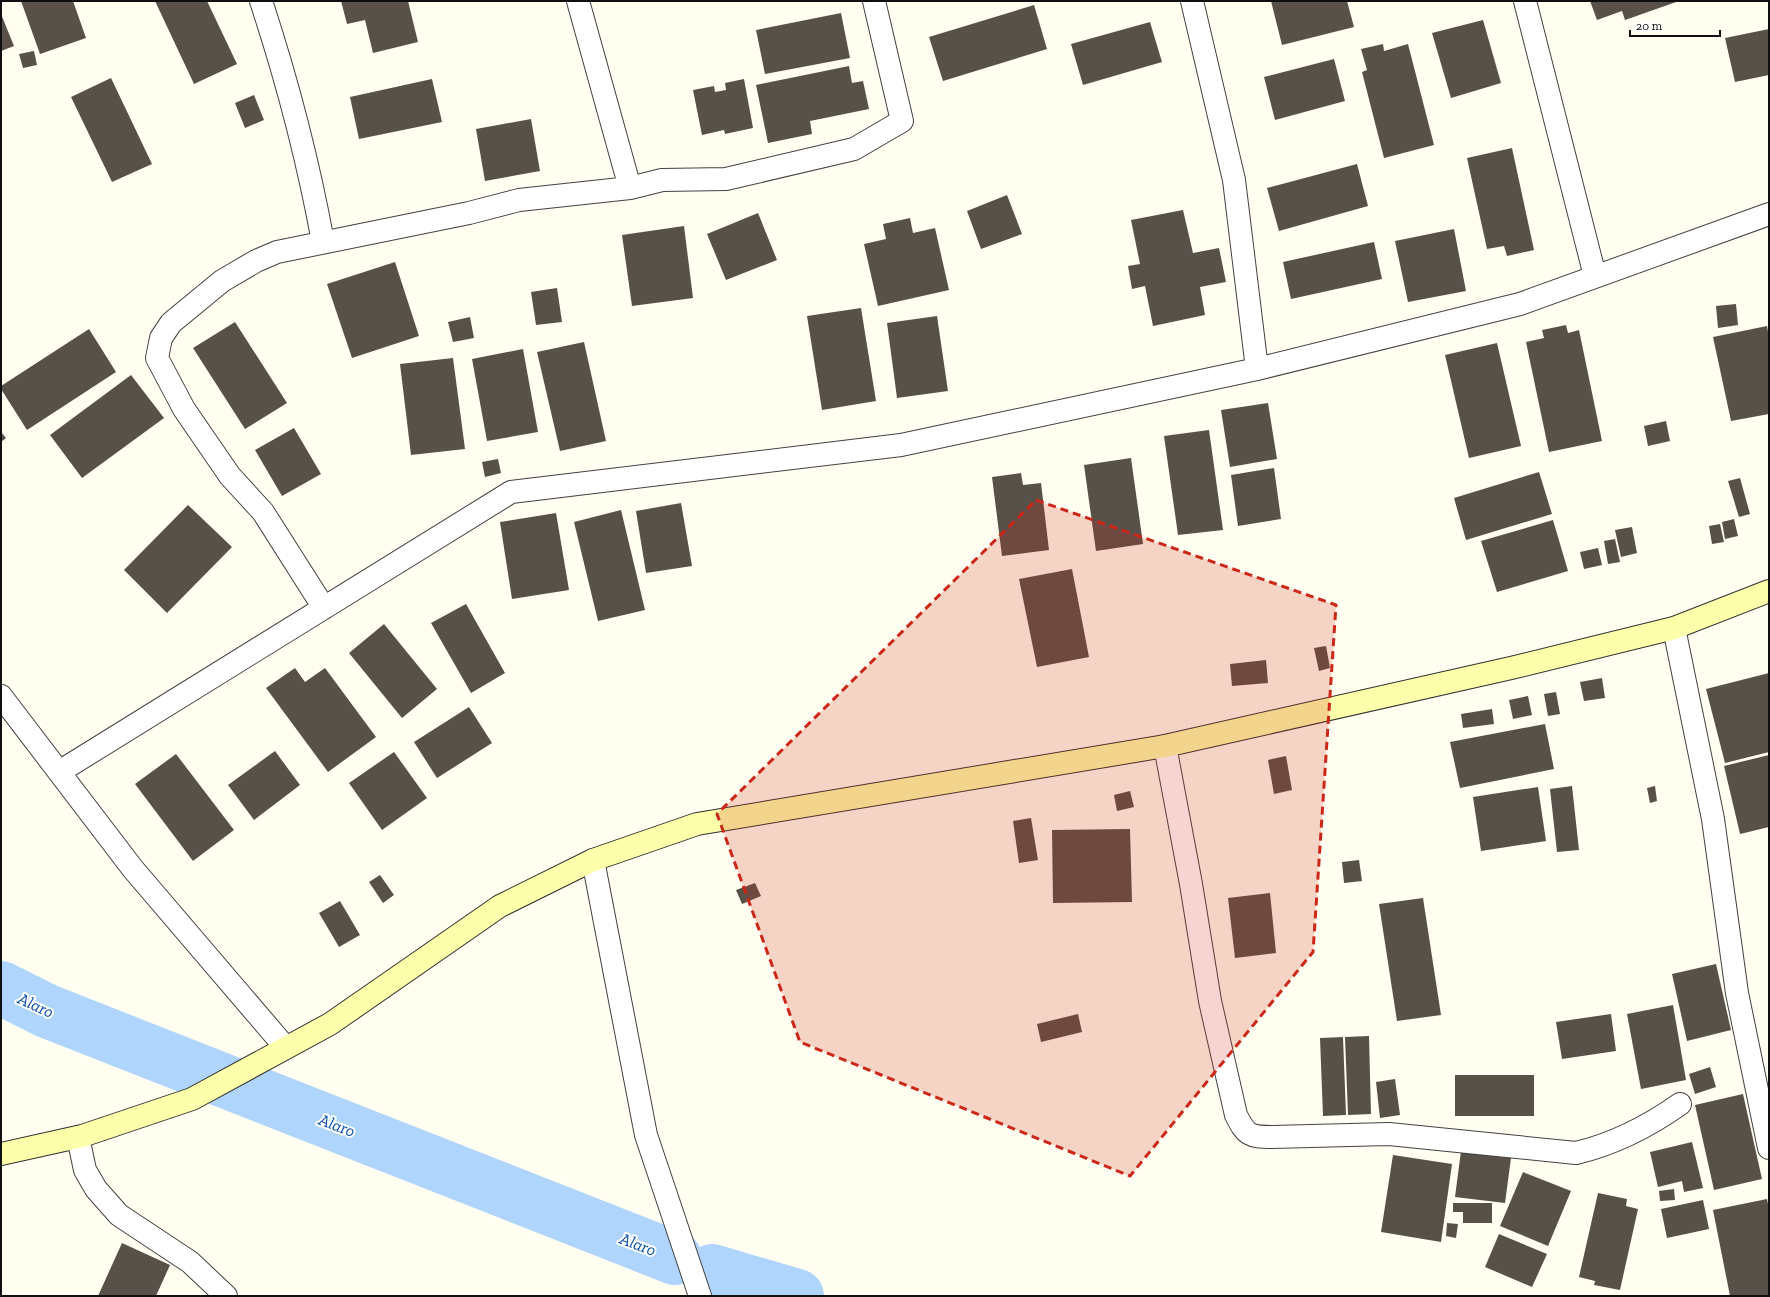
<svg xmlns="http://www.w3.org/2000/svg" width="1770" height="1297" viewBox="0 0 1770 1297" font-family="'Zilla Slab',serif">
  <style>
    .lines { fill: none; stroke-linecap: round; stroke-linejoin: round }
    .river { stroke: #afd5fc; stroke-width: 54 }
    .building { fill: #58514a }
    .street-casing { stroke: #424242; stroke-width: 24 }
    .secondary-casing { stroke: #313131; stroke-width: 24 }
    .street { stroke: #fff; stroke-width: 22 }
    .secondary { stroke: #fdffab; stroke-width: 22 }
    .marked { fill: #cc2719; fill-opacity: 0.2; stroke: #cc2719; stroke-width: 3; stroke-dasharray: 8 5; stroke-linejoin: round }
    .labels { text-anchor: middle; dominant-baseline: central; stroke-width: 4; stroke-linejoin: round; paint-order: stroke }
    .water-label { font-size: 17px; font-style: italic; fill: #0b51ad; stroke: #fff }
  </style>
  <rect width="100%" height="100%" fill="#fffef0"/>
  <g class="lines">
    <path class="river" d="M1,988L47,1011L675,1258
      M712,1271L797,1296"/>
  </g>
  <path class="building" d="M21,1H73L86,38L40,54Z
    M155,1H207L237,64L194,84Z
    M341,1H408L418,42L373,53L365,20L347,24Z
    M1271,1H1347L1354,27L1282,45Z
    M1590,1H1679L1625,20L1622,11L1597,20Z
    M1034,5L1047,49L943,81L929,37Z
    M841,13L850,58L765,74L756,30Z
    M1,14L14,46L1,51Z
    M1483,20L1501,83L1451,98L1432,33Z
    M1150,22L1162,62L1083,85L1071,44Z
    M1769,29V75L1735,82L1725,38Z
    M1383,44L1384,51L1408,44L1434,145L1384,158L1362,72L1367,70L1361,49Z
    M34,51L37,65L23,68L19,54Z
    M1334,59L1345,101L1275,120L1264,77Z
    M849,66L852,83L863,81L869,109L810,121L812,134L768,143L756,85Z
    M111,78L152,164L112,182L71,97Z
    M432,79L442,122L359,139L350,97Z
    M744,79L753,128L725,134L724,130L702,135L693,90L714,86L715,92L726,90L725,83Z
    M254,95L264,120L245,128L235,103Z
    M531,119L540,171L485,181L476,129Z
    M1512,148L1534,250L1507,256L1504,246L1487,249L1467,158Z
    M1357,164L1368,206L1279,231L1267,188Z
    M1007,195L1022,234L981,249L967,211Z
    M1183,210L1193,253L1219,248L1226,282L1200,287L1205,315L1153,326L1145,286L1132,289L1128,266L1140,264L1131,220Z
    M758,213L777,260L726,280L707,234Z
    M910,218L913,233L935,228L949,290L878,306L864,244L886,239L883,224Z
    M684,226L693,298L632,306L622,235Z
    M1454,229L1466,291L1408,302L1395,241Z
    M1374,242L1382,279L1291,299L1283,262Z
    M395,262L419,336L352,358L327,284Z
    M557,288L562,322L536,325L531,292Z
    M1736,304L1738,325L1718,328L1716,306Z
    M861,308L876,401L822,410L807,316Z
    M937,316L948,391L897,398L887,323Z
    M470,317L474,338L453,342L448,322Z
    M235,322L287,403L245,429L193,348Z
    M1566,325L1568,333L1579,330L1602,441L1549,452L1526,342L1544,338L1542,330Z
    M1767,326L1769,337V414L1731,421L1713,337Z
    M89,329L116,372L27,430L1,389V386Z
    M584,342L606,441L560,451L537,352Z
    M1497,343L1521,446L1469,458L1445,355Z
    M523,349L538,432L487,441L472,359Z
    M453,358L465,449L411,455L400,364Z
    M131,375L164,418L82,478L50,435Z
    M1268,403L1277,459L1230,467L1221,410Z
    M1666,421L1670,441L1648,446L1644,426Z
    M294,428L321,474L282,496L255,450Z
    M1209,430L1223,530L1178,535L1164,436Z
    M1,432L6,438L1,442Z
    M1131,458L1143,544L1096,551L1084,465Z
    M498,459L501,473L485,477L482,462Z
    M1274,468L1281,519L1238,526L1231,475Z
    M1539,472L1552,514L1466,540L1454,498Z
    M1021,473L1023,485L1041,483L1049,550L1002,556L992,477Z
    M1740,478L1750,514L1739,517L1728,481Z
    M681,503L692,566L646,573L636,511Z
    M188,505L232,547L167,613L124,570Z
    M621,510L645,610L598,621L574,522Z
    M556,513L569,590L512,599L500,522Z
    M1734,519L1738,536L1725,539L1722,522Z
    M1553,520L1568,571L1497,592L1481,541Z
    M1720,524L1724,542L1712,544L1709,526Z
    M1632,527L1637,553L1621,557L1615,530Z
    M1615,539L1620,562L1608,564L1604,541Z
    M1598,548L1602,565L1584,569L1580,552Z
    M1072,569L1089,657L1037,667L1019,579Z
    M466,604L505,673L471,693L431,623Z
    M384,624L437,689L402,718L349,653Z
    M1326,646L1330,668L1319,671L1314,648Z
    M1266,660L1268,683L1232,686L1230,664Z
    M295,668L305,682L325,668L376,737L328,772L266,688Z
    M1769,673V752L1725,763L1706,689Z
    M1602,678L1605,698L1584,701L1580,682Z
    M1556,692L1560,714L1548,716L1544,694Z
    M1528,696L1532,715L1513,719L1509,700Z
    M469,707L492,743L437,778L414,742Z
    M1492,709L1494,724L1463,728L1461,714Z
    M1545,724L1554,769L1460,788L1450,742Z
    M275,751L300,785L254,820L228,785Z
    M394,752L427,798L382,830L349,783Z
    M176,754L234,830L193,861L135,784Z
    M1769,755V827L1740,834L1724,766Z
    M1286,756L1292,790L1274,794L1268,760Z
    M1572,786L1579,850L1557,852L1550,789Z
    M1655,786L1657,801L1650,803L1647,788Z
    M1538,787L1546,841L1481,851L1473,797Z
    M1130,791L1134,807L1117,811L1114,795Z
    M1031,818L1038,860L1019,863L1013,821Z
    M1130,829L1132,902L1053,903L1052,830Z
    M1359,860L1362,881L1344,883L1342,862Z
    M380,875L394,895L383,903L369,882Z
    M755,883L761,896L742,904L736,890Z
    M1270,893L1276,953L1235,958L1228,898Z
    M1423,898L1441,1015L1397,1021L1379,904Z
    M340,901L360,935L339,947L319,913Z
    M1716,964L1731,1030L1687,1041L1672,974Z
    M1673,1005L1686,1080L1641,1089L1627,1014Z
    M1078,1014L1082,1032L1041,1042L1037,1024Z
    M1611,1014L1616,1051L1562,1059L1556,1022Z
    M1369,1036L1371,1114L1348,1115L1345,1037Z
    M1343,1037L1346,1115L1323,1116L1320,1038Z
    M1710,1067L1716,1087L1695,1094L1689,1074Z
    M1455,1075H1534V1116H1455Z
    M1395,1079L1400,1115L1380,1118L1376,1082Z
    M1743,1094L1762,1179L1714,1190L1695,1105Z
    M1692,1142L1703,1188L1684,1192L1682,1181L1658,1187L1650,1152Z
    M1461,1151L1511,1158L1505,1203L1455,1197Z
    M1393,1155L1452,1164L1441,1242L1381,1232Z
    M1523,1172L1571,1191L1548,1246L1500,1226Z
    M1674,1189L1675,1200L1660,1201L1659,1191Z
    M1598,1193L1627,1199L1626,1206L1638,1209L1620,1290L1594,1285L1595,1281L1579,1277Z
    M1767,1199L1769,1209V1296H1730L1713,1210Z
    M1703,1200L1709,1229L1667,1238L1661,1209Z
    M1453,1203H1492V1223H1463V1212H1453Z
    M1447,1223L1458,1224L1456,1238L1446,1236Z
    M1499,1234L1547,1254L1532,1287L1485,1267Z
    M122,1243L170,1265L156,1296H98Z"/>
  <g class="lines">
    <g class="street-casing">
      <path id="street" d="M261,1C287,80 308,160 323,242
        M578,1L630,188
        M1192,1L1234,180L1257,369
        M1525,1L1595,276
        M324,608L263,512L230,476L184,409L157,358L161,338L171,323L222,281L256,261L277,252L469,213L519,200L630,188L662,180L726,179L854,149L902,121L874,1
        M1674,628L1713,819L1737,993L1769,1148
        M1,696L133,869L286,1048
        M1165,746L1191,884L1210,1001L1236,1115C1246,1135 1249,1137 1272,1137L1389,1134L1576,1153C1614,1144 1649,1126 1680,1104
        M59,772L511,492L901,445L1257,369L1520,304L1769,214
        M593,860L646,1135L700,1296
        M78,1137L85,1170L96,1189L119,1215L190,1262L226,1296"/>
    </g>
    <g class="secondary-casing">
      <path id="secondary" d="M1,1154L82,1136L192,1099L330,1024L500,906L593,860L697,824L1165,746L1511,668L1674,628L1769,591"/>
    </g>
    <use href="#street" class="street"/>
    <use href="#secondary" class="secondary"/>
  </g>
  <path class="marked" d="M1036,500L1336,605L1313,952L1130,1176L800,1042L717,814Z"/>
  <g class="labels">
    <g class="water-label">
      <text transform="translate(36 1005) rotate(25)">Alaro</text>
      <text transform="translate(337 1125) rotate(21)">Alaro</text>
      <text transform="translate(638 1244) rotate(21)">Alaro</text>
    </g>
  </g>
  <rect width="1770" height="1297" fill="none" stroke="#0f0f0f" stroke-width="4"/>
  <path d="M1630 30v6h90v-6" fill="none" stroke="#0f0f0f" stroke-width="2"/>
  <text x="1636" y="30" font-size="12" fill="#0f0f0f" stroke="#ffffff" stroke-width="3" paint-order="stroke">20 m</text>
</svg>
